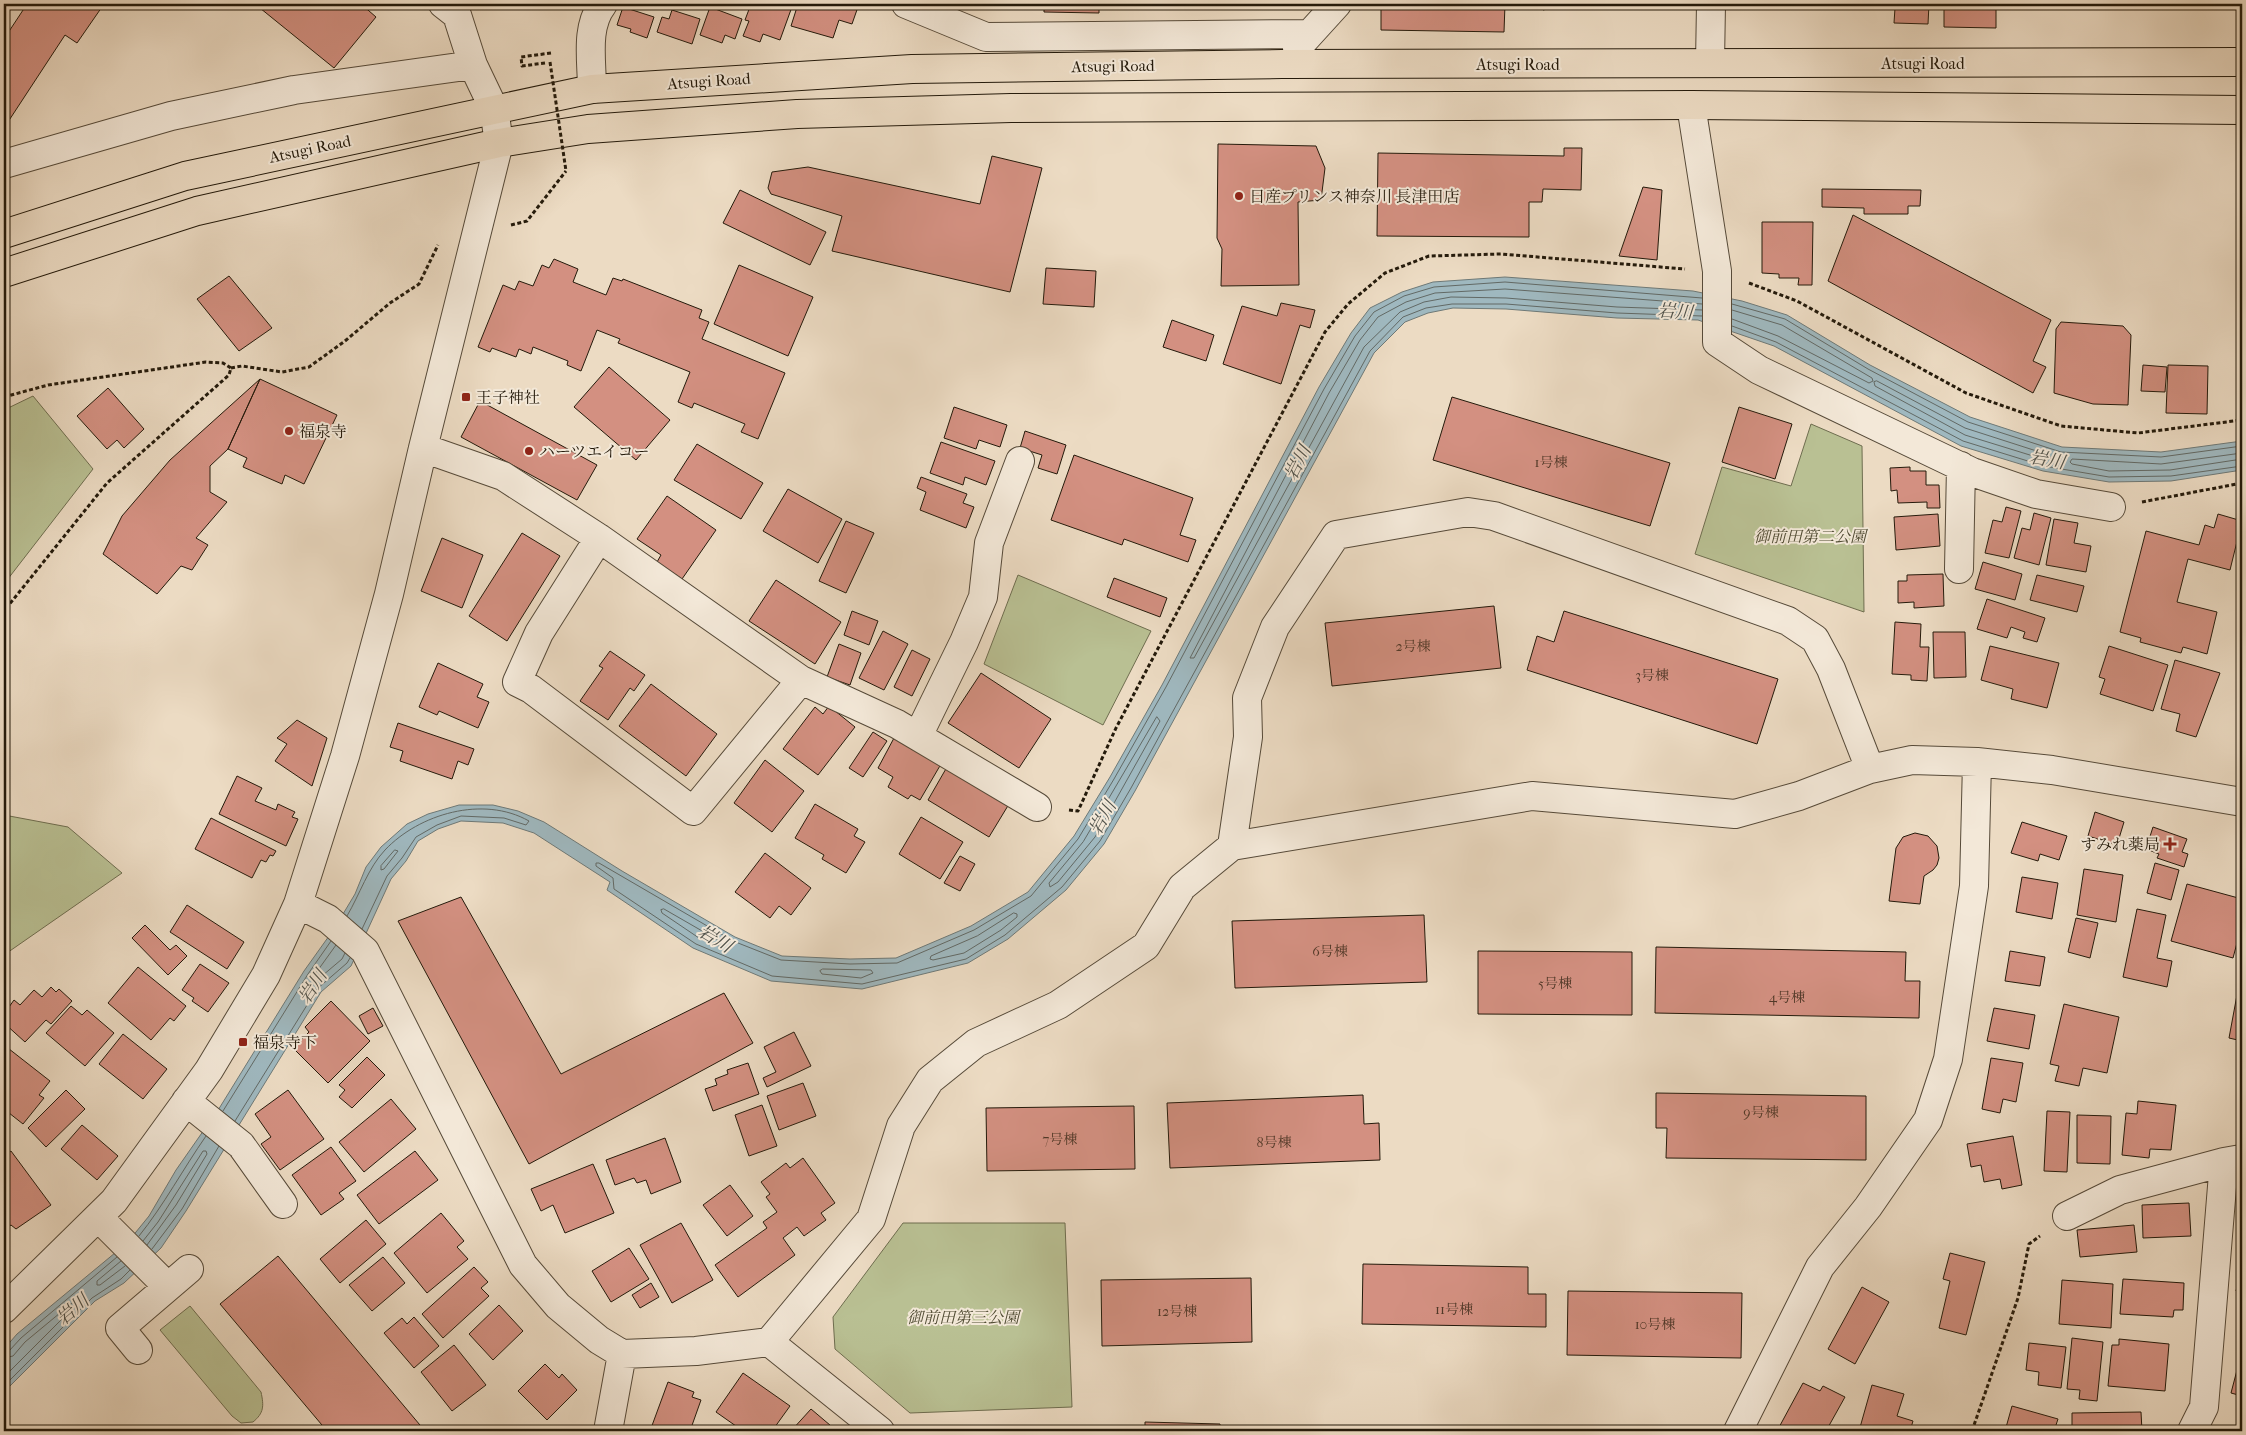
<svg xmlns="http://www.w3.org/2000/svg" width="2246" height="1435" viewBox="0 0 2246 1435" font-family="'IM FELL French Canon','Noto Serif JP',serif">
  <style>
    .green { fill: #b9c093; stroke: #6e6d4f }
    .water { fill: #9fb8bf; stroke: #6e7977 }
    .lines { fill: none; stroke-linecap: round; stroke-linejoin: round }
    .shore { stroke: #626965; stroke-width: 1 }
    .building { fill: #d39081; stroke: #241a0b }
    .minor-casing { stroke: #564a39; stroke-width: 30 }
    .highway-casing { stroke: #241a0b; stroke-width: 30 }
    .path { stroke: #241a0b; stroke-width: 3; stroke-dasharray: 4 2.5; stroke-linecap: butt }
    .minor { stroke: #f3e8d8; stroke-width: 28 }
    .highway { stroke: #ecdbc3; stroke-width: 28 }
    .path-bridge { stroke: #241a0b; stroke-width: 3; stroke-dasharray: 4 2.5; stroke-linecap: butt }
    .poi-dot { fill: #8f2418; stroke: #f3e8d8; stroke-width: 2 }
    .labels { text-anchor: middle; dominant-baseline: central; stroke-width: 4; stroke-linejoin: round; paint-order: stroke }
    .number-label { font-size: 14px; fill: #503828 }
    .street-label { font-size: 16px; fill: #241a0b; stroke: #f3e8d8 }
    .poi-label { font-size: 16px; fill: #241a0b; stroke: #f3e8d8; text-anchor: start }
    .park-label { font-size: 16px; font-style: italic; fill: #514c34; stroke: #f3e8d8 }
    .water-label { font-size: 18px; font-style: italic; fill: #4f514a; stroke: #f3e8d8 }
  </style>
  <rect width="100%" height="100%" fill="#ecdbc3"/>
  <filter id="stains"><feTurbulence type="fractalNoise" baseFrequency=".004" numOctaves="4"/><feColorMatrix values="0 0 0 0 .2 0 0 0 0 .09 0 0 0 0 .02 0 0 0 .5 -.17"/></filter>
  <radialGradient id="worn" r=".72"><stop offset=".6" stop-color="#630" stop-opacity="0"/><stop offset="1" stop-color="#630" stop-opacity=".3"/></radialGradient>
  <path class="green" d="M33,396L93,469L4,584V410Z
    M1811,424L1862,446L1864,612L1695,554L1722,467L1791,486Z
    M1018,575L1151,631L1103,725L984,664Z
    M4,815L68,827L122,873L4,955Z
    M903,1223H1065L1072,1407L910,1413L835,1349L833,1317Z
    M190,1306L261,1392C264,1406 264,1413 253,1422L241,1423L232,1416L160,1330Z"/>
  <path class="water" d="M1505,277L1693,291L1742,301L1787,315L1870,365L1970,417L2062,447L2161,452L2242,441V470L2171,481L2109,482L2043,471L1961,446L1774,346L1698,320L1617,318L1506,309L1453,308L1428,313L1405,322L1374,353L1135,791L1104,844L1066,890L1008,939L968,963L862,989L771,981L693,948L607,890L610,882L534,833L503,823L461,821L438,829L418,841L406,861L391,879L351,966L321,992L186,1211L161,1248L124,1283L95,1301L4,1392V1349L17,1334L127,1243L149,1216L176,1170L220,1107L304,971L334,929L355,894L366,867L381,847L407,824L428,814L459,805H493L518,811L544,822L622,871L735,937L782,956L850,959L896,958L971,926L1028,892L1074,836L1110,777L1162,685L1319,387L1351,333L1370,308L1402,292L1433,282Z"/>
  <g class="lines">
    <path class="shore" d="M1702,298L1505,282L1434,287L1404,296L1374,312L1355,336L1324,389L1166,687L1114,779L1078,839L1031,896L974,930L897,963L850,964L781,960L733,941L599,863H596V866L613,878L614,889L696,944L772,976L862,984L966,959L1005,935L1062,887L1100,841L1131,788L1370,351L1403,317L1426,308L1452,304H1506L1617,313L1702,316
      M1702,304L1505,289L1435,293L1406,302L1378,317L1360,340L1329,393L1190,658H1194L1364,347L1400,312L1424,302L1451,297L1506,298L1617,307L1702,310
      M1732,304L1785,319L1868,369L1968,422L2061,452L2161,457L2242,446
      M1732,310L1782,325L1872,378L1873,381L1869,383L1778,336L1732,319
      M1732,326L1776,342L1963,441L2044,466L2109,477L2171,476L2242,466
      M1877,381L1965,428L2049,455L2051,458L2046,460L1965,435L1875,386L1874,382Z
      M2242,453L2161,464L2072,459L2070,462L2072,464L2109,471L2170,470L2242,459
      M1157,717L1160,721L1095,837L1058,882L1050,887L1049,883L1083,842Z
      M395,850L398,851L384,869L381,870V866Z
      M664,909L723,943V946L721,947L699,938L662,913L661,910Z
      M1014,913L1017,914V917L1001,930L964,953L933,960L930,959L931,956L977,936Z
      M347,916C360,894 368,868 385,850C419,814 483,795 529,821L526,825L504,818L461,816L437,825L416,837L402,858L387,876L362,929
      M336,945L313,977V980L316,981L342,959L345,953
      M823,969L871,970L873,973L861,978L822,974L820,971Z
      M223,1111L308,974L331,941
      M235,1121L317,989L347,963L350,958
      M139,1236C164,1205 183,1169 206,1136
      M143,1241L158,1222L203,1151H206L207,1154L176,1205L147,1245
      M152,1249L182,1209L219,1146
      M121,1261L97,1281V1285H100L125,1266
      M4,1352L9,1351L21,1338L117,1257
      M4,1358L13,1356L25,1342L72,1303H75V1306L4,1377
      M4,1386L92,1298L121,1279L130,1270"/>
  </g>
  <path class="building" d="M27,4H104L77,43L65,35L4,128V39Z
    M255,4H361L376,17L334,68Z
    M751,4H793L780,40L763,34L760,42L743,36L749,21L745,20Z
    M798,4H859L852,24L839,20L833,38L791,26Z
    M1044,4H1099V13L1044,12Z
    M1381,4H1505L1504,32L1381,30Z
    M1542,4H1567L1543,10Z
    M1872,4H1929L1928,24L1894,23L1895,8H1872Z
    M1944,4H1996V28L1944,27Z
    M623,7L654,17L647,38L630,32L631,29L617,25Z
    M710,7L742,19L735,39L725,35L722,43L700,35Z
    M672,10L700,19L692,44L657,32L662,17L669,19Z
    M1218,144L1316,146L1325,168L1321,200L1298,202L1299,285L1221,286L1222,249L1217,238Z
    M1564,148H1582L1581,190L1543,189L1542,202H1529V237L1377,236L1378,153L1564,156Z
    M992,156L1042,168L1010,292L832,251L842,216L771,194L768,188L772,172L808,167L980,204Z
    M2242,182V298L2238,183Z
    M1643,187L1662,190L1657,260L1619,256Z
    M1822,189L1921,190L1920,206H1908V214H1864V208L1822,207Z
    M740,190L826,232L810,265L723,223Z
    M1853,215L2051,320L2033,361L2046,367L2033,393L1828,281Z
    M1762,222H1813L1812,285H1798L1799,278H1779V274L1762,273Z
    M554,259L578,269L573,282L606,295L613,278L622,281L623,279L702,310L699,318L709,322L702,339L785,373L758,439L741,432L745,424L694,403L692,408L678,402L690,372L618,343L620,339L597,330L581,371L567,365L568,361L533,347L531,354L519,349L516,357L492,348L490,352L478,347L503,285L515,290L519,281L533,286L542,265L549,268Z
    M739,265L813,297L788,356L714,324Z
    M1046,268L1096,271L1094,307L1043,304Z
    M229,276L272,328L239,351L197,299Z
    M1281,303L1315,310L1310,328L1300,325L1281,384L1223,364L1242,306L1277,316Z
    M1172,320L1214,335L1206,361L1163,347Z
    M2061,322L2123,326L2131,335L2128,405L2093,404L2054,393L2056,329Z
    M2143,365L2167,367L2165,392L2141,391Z
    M2168,365L2208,366L2207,414L2166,413Z
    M609,367L670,420L636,460L574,407Z
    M260,379L337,415L304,484L285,475L282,484L243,467L247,458L228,449Z
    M260,379L228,449L210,466V492L227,502L196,538L208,545L192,570L181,566L157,594L103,554L122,516L170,460Z
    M108,388L144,429L124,448L117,440L107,449L77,416Z
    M1452,397L1670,463L1650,526L1433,460Z
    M480,401L597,465L577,500L461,437Z
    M954,407L1007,425L1000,447L979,440L976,449L944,438Z
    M1739,407L1792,424L1775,479L1722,462Z
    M1025,431L1066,445L1057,474L1038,468L1042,455L1020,448Z
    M941,442L995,461L986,485L965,477L963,485L930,473Z
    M697,444L763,483L741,519L674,480Z
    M1074,455L1193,498L1180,535L1196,540L1188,562L1124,539L1122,545L1051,520Z
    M1910,467V471H1926V485H1939L1940,508H1927V502L1898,503L1897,490L1891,491L1890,468Z
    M921,477L967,494L963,503L974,507L966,528L920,510L926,492L917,488Z
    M788,489L842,519L818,563L763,531Z
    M667,496L716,530L682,579L657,562L661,555L637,539Z
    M2006,507L2021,511L2009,558L1985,553L1993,520L2002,522Z
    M2034,513L2051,518L2039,565L2014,558L2022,528L2030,530Z
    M1938,514L1940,546L1896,550L1894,517Z
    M2218,514L2242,521L2230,570L2188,559L2177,602L2217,612L2207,654L2183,647L2181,653L2140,642L2141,638L2120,632L2146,531L2199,545L2205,525L2214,528Z
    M2054,519L2078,523L2074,543L2091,546L2086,572L2046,565Z
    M846,521L874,533L846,593L819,581Z
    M522,533L560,556L507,641L469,616Z
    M442,538L483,555L462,608L421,591Z
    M1983,562L2022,574L2015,600L1975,589Z
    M1943,574L1944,606L1914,608V602L1898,603V581H1907V575Z
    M2037,575L2084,586L2077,612L2030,600Z
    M1114,578L1167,598L1160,617L1107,597Z
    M776,580L841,622L815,664L749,621Z
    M1987,599L2045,618L2037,642L2023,638L2025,632L2011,627L2007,638L1977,629Z
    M1494,606L1501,668L1332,686L1325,623Z
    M852,611L878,621L869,645L844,635Z
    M1564,611L1778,679L1757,744L1527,670L1537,636L1554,642Z
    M1895,622L1921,624L1920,647H1929L1927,681L1911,680V675L1892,674Z
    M883,631L908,644L884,690L859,678Z
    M1933,632H1965L1966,677L1934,678Z
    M839,644L861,653L850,685L827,677Z
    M1990,646L2059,663L2047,708L2011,699L2013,689L1981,680Z
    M2109,646L2168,665L2153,711L2100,694L2105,679L2099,677Z
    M912,650L930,659L912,696L894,687Z
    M610,651L645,675L634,691L630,688L608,720L580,701L603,668L599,666Z
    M2175,660L2220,673L2196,737L2176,731L2180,714L2161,709Z
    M438,663L483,684L477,697L489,702L478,728L439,711L437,715L419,707Z
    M981,673L1051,719L1019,768L948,723Z
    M651,684L717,734L686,776L619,726Z
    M829,706L855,727L818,775L783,749L815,707L823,714Z
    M297,720L327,738L312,786L275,761L287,744L277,738Z
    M398,723L474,749L468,765L458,761L452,779L400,761L403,751L390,747Z
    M873,732L887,741L863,777L849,768Z
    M894,738L941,764L920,800L911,795L908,799L888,787L893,777L878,768Z
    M765,760L804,791L772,832L734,803Z
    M947,767L1009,804L989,837L928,800Z
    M237,776L262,788L255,801L276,810L278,804L295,812L292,817L298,819L286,846L219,814Z
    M815,804L858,829L854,836L865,842L846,873L822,859L824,855L795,838Z
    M2095,812L2124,822L2117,845L2088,836Z
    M921,817L963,842L940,879L899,854Z
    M211,818L276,851L273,856L270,855L266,862L261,860L252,878L195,849Z
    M2022,822L2067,836L2059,860L2040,854L2038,861L2011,853Z
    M2153,827L2187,839L2182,852L2188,854L2184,867L2157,858L2159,854L2146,849Z
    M1915,833L1928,836L1937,846L1939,858L1937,865L1933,870L1924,876L1920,904L1889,901L1896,848L1903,837Z
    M765,853L811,888L791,915L779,906L770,918L735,892Z
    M960,856L975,864L960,891L944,883Z
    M2155,863L2179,870L2171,900L2147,893Z
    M2084,869L2123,875L2116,922L2077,915Z
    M2022,877L2058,883L2052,919L2016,912Z
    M2187,884L2242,899V924L2233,958L2171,941Z
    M461,897L561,1074L724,993L753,1043L529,1164L398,921Z
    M187,905L244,942L227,969L170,932Z
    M2137,909L2166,915L2157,958L2172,961L2167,987L2123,977Z
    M1424,915L1427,982L1235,988L1232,921Z
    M2076,918L2098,923L2090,958L2068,952Z
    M145,925L170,950L176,945L187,956L168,975L132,938Z
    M1656,947L1906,952L1905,981H1920L1919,1018L1655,1013Z
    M1478,951L1632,952V1015L1478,1014Z
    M2010,951L2045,957L2040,986L2005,981Z
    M200,964L229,983L208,1012L192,1001L194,998L182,990Z
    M138,967L186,1006L174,1021L170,1018L151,1040L108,1003Z
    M2242,968V1041L2229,1038Z
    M51,987L56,992L59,989L72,1001L51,1024L46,1020L25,1042L4,1023V1014L14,1000L20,1005L34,990L42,997Z
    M331,1001L370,1041L328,1083L293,1048L309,1032L305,1027Z
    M2064,1004L2119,1017L2107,1073L2083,1068L2079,1086L2055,1081L2059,1066L2050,1064Z
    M71,1006L82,1015L87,1010L114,1033L85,1066L46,1033Z
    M373,1008L383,1026L368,1034L359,1016Z
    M1994,1008L2035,1015L2029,1049L1987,1041Z
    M794,1032L811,1066L767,1087L763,1078L776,1072L764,1047Z
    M123,1034L167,1069L143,1099L99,1064Z
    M4,1045L50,1081L39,1095L44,1098L23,1124L4,1109Z
    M367,1057L385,1075L352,1108L339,1097L345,1090L339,1085Z
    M1991,1058L2023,1063L2016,1102L2003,1099L2000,1113L1982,1109Z
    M748,1063L759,1094L713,1111L705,1089L717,1085L715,1079L728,1074L727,1070Z
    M803,1083L816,1116L779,1130L767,1096Z
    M66,1090L85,1109L46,1147L28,1128Z
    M288,1090L324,1139L280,1170L261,1144L271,1137L255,1114Z
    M1656,1093L1866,1096V1160L1666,1158L1667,1128H1656Z
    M1363,1095L1364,1124L1379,1123L1380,1160L1170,1168L1167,1103Z
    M391,1099L416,1129L364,1172L339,1142Z
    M2138,1101L2176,1105L2171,1150L2150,1149L2149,1158L2122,1155L2126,1113L2137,1114Z
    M762,1105L777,1146L749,1156L735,1115Z
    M1134,1106L1135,1169L987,1171L986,1108Z
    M2047,1111L2070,1112L2067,1172L2044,1171Z
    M2077,1115L2111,1116L2110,1164L2077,1163Z
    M82,1125L118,1156L97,1180L61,1149Z
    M2013,1136L2022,1185L2002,1189L2000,1179L1984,1182L1981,1165L1971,1167L1967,1144Z
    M665,1138L681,1182L651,1194L646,1180L637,1183L634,1178L615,1185L606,1160Z
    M331,1147L356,1181L339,1193L344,1199L321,1215L292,1175Z
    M11,1151L51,1205L16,1229L11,1225L4,1230V1156Z
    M415,1151L438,1180L379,1224L357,1195Z
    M803,1158L835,1203L821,1213L826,1220L804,1236L797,1227L783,1238L795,1255L738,1297L715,1265L767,1228L763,1222L777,1212L766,1197L770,1194L761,1182L786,1163L790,1168Z
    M593,1164L614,1213L565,1233L553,1205L541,1211L531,1189Z
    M730,1185L753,1216L727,1236L703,1205Z
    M2189,1203L2191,1236L2143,1238L2142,1205Z
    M441,1213L464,1241L457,1247L468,1259L427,1293L394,1253Z
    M366,1220L386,1244L340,1283L320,1259Z
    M681,1223L713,1280L672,1303L640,1245Z
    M2134,1225L2137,1252L2080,1257L2077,1230Z
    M629,1248L649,1279L611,1302L592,1271Z
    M1950,1253L1985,1262L1966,1335L1939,1328L1950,1281L1943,1279Z
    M278,1256L425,1431H327L220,1304Z
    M383,1257L405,1283L372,1311L349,1285Z
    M1363,1264L1528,1267V1294H1546V1327L1362,1324Z
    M474,1267L488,1282L481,1288L489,1296L443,1338L422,1314Z
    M2242,1268V1293L2236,1291Z
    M1251,1278L1252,1342L1102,1346L1101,1280Z
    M2123,1279L2184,1283L2183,1310H2174L2173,1317L2120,1314Z
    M2062,1280L2113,1284L2111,1328L2059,1324Z
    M651,1283L659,1297L640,1308L632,1295Z
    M1862,1287L1889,1302L1855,1364L1828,1349Z
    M1568,1291L1742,1293L1741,1358L1567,1355Z
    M499,1305L523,1331L493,1360L469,1334Z
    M414,1317L439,1346L414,1368L384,1333L402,1318L407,1324Z
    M2072,1338L2103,1342L2097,1401L2079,1399L2080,1390L2067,1389Z
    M2119,1339L2169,1344L2165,1391L2108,1386L2112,1345H2119Z
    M2029,1343L2066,1347L2061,1388L2038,1385L2039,1372L2026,1370Z
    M454,1345L486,1385L452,1411L421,1372Z
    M2242,1351V1396L2231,1393Z
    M545,1364L559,1378L562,1374L577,1390L547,1420L518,1391Z
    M743,1373L790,1406L772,1431H743L716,1412Z
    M668,1382L694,1392L692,1397L701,1400L690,1431H650Z
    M1803,1383L1820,1391L1823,1386L1845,1397L1826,1431H1777Z
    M1872,1385L1904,1394L1897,1416L1913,1421L1910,1431H1859Z
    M2012,1406L2058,1419L2054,1431H2005Z
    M811,1409L837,1431H791Z
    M2141,1412L2142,1431H2072V1413Z
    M1145,1422L1220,1424V1431H1145Z
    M1252,1426L1415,1429V1431H1252Z
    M1463,1428L1627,1431H1463Z"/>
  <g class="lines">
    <g class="minor-casing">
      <path id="minor" d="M906,4L986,37L1309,34
        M1297,48L1337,4
        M1710,63L1711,4
        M592,89C592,61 585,27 603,4
        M1691,105L1717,271V342L1759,370L1972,472L2036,494L2111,507
        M4,164L171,116L294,90L473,65
        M423,448L503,476L599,538L801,680L693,811L531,689L517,682L539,633L599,538
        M1959,569L1961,466
        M801,680L897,724L1037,807
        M918,736L964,642L983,597L989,543L1020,461
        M1232,846L1248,737L1247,698L1275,627L1336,535L1468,512L1494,516L1788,621L1815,639L1831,669L1870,769
        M298,904L328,919L365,951L523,1265L558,1306L599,1340L622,1354L696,1351L769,1342L871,1219L901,1126L930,1080L976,1043L1058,1005L1146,946L1182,887L1232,846L1532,796L1735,814L1799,796L1870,769L1912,760L1977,762L2052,770L2242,802
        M186,1101L241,1145L283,1204
        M2067,1216L2120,1190L2224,1162L2241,1159
        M98,1217L168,1287
        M4,1309L114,1201L209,1070L266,975L298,904L345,756L389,594L423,448L499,143L494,109L473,65L457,15L443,4
        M769,1342L880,1431
        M138,1350L120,1328L189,1269
        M608,1431L622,1354
        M1738,1431L1820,1267L1868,1207L1928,1120L1948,1059L1974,886L1977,762
        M2192,1431L2204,1407L2224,1162"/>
    </g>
    <g class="highway-casing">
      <path id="highway" d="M4,234L185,176L592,89L912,69L1282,64L2242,62
        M4,273L197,211L499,143L588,129L797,114L1011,108L1691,105L2242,110"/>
    </g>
    <path class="path" d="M545,63L522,66L521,57L551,53
      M511,225L527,221L566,171
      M1749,283L1797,301L1966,393L2061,426L2138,433L2242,420
      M231,368L242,366L282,372L309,367L345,341L390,303L419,284L438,245
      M4,397L48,385L206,362L223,363L231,368L229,375L107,483L4,611
      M2142,502L2242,483
      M1069,810L1078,811L1116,728L1325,332L1348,304L1385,273L1429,256L1501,254L1685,269
      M1972,1431L2018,1298L2029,1244L2040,1236"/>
    <use href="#minor" class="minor"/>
    <use href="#highway" class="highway"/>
    <path class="path-bridge" d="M550,62L566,171"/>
  </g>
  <g class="poi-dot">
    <circle cx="1239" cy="196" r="5"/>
    <rect x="461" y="392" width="10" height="10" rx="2.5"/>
    <circle cx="289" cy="431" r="5"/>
    <circle cx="529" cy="451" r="5"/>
    <path d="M2167.5 836.5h5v5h5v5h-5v5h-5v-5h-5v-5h5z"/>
    <rect x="238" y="1037" width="10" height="10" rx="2.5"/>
  </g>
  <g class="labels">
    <g class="number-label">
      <text x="1551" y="462">1号棟</text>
      <text x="1413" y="646">2号棟</text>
      <text x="1652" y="675">3号棟</text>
      <text x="1330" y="951">6号棟</text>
      <text x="1555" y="983">5号棟</text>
      <text x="1787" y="997">4号棟</text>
      <text x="1761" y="1112">9号棟</text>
      <text x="1060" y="1139">7号棟</text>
      <text x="1274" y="1142">8号棟</text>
      <text x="1454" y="1309">11号棟</text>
      <text x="1177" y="1311">12号棟</text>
      <text x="1655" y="1324">10号棟</text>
    </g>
    <g class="street-label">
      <text x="1923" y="63">Atsugi Road</text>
      <text x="1518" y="64">Atsugi Road</text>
      <text transform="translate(1113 66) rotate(-1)">Atsugi Road</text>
      <text transform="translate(709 81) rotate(-4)">Atsugi Road</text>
      <text transform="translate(310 149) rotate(-12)">Atsugi Road</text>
    </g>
    <g class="poi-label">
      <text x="1249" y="196">日産プリンス神奈川 長津田店</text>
      <text x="476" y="397">王子神社</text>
      <text x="299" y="431">福泉寺</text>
      <text x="539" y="451">ハーツエイコー</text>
      <text x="2160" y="844" text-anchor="end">すみれ薬局</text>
      <text x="253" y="1042">福泉寺下</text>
    </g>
    <g class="park-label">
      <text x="1810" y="536">御前田第二公園</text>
      <text x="963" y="1317">御前田第三公園</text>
    </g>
    <g class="water-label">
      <text transform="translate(1675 312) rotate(4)">岩川</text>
      <text transform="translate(2047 460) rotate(10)">岩川</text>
      <text transform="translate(1298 463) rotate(-63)">岩川</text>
      <text transform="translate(1103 818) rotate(-61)">岩川</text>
      <text transform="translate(715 939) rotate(31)">岩川</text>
      <text transform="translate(313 987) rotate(-57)">岩川</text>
      <text transform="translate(73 1310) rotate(-41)">岩川</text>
    </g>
  </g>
  <rect width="2246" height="1435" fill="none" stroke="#ecdbc3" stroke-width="20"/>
  <rect x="5" y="5" width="2236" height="1425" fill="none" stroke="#241a0b" stroke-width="2.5"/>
  <rect x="10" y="10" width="2226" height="1415" fill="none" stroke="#241a0b"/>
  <rect width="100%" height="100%" filter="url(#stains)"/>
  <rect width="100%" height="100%" fill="url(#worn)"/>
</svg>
